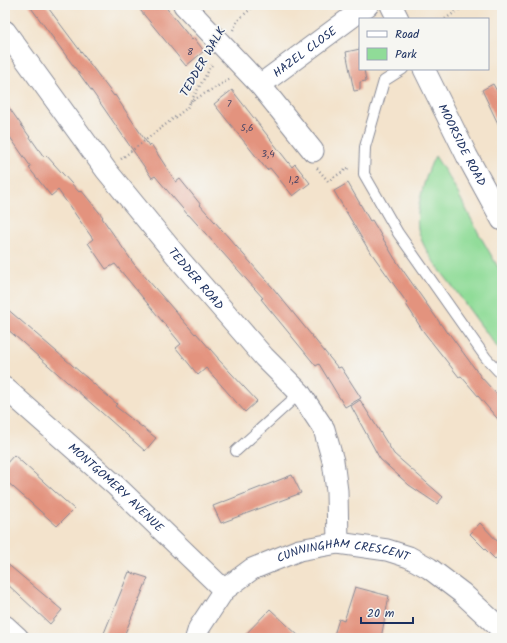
<svg xmlns="http://www.w3.org/2000/svg" width="507" height="643" viewBox="0 0 507 643" font-family="Kalam,sans-serif">
  <style>
    .green { fill: #90dc98; stroke: #56867b }
    .building { fill: #e3937e }
    .lines { fill: none; stroke-linecap: round; stroke-linejoin: round }
    .lane-casing { stroke: #878995; stroke-width: 12 }
    .street-casing { stroke: #878995; stroke-width: 23 }
    .path { stroke: #878995; stroke-width: 2.5; stroke-dasharray: 1 3; stroke-linecap: butt }
    .lane { stroke: #fff; stroke-width: 10 }
    .street { stroke: #fff; stroke-width: 21 }
    .labels { text-anchor: middle; dominant-baseline: central; stroke-width: 3.5; stroke-linejoin: round; paint-order: stroke }
    .number-label { font-size: 10px; fill: #4d4866 }
    .street-label { font-size: 12px; fill: #1b2f5e; stroke: #f6f6f2 }
  </style>
  <rect width="100%" height="100%" fill="#f6f6f2"/>
  <filter id="ink" filterUnits="userSpaceOnUse"><feTurbulence type="fractalNoise" baseFrequency=".025" numOctaves="2"/><feDisplacementMap in="SourceGraphic" scale="8" xChannelSelector="R" yChannelSelector="G"/><feConvolveMatrix kernelMatrix="1 2 1 2 8 2 1 2 1" color-interpolation-filters="sRGB"/></filter>
  <filter id="wash" filterUnits="userSpaceOnUse"><feTurbulence type="fractalNoise" baseFrequency=".012" numOctaves="4" result="noise"/><feDisplacementMap in="SourceGraphic" scale="16" xChannelSelector="R" yChannelSelector="G"/><feGaussianBlur stdDeviation="0.9" result="paint"/><feColorMatrix in="noise" values="0 0 0 0 0 0 0 0 0 0 0 0 0 0 0 0 0 1.4 0 .05"/><feComposite in="paint" operator="in"/></filter>
  <g filter="url(#wash)">
    <rect width="100%" height="100%" fill="#f3e3cc"/>
    <path class="green" d="M435,156L452,182L479,234L502,274V350L500,351C484,330 468,308 453,287C440,270 425,253 419,233C413,215 426,172 435,156Z"/>
    <g id="blocks">
      <path class="building" d="M29,5H46L114,96L115,95L149,146L151,144L176,182L180,179L201,205H200L273,288L338,368L341,367L361,398L345,407L319,364L316,366L261,299L263,298L189,215H188L155,176L152,178L94,94Z
        M136,5H164L192,40L194,38L204,51L186,66Z
        M360,49V69H364L366,81L360,82V90L354,91L346,52Z
        M493,84L502,100V132L482,90Z
        M232,90L292,167L295,164L310,183L293,196L270,168L267,170L214,104Z
        M5,102L44,157L46,155L79,192L81,190L103,217L102,218L134,264L195,334L196,333L218,358V359L257,401L245,412L206,368L198,375L176,348L181,344L115,264L106,269L88,243L93,239L58,190L51,196L29,168L31,167L5,130Z
        M348,183L370,221L372,220L395,259L447,333L448,332L481,377L502,400V424L461,376L459,377L423,331L406,304L407,303L372,254H371L334,191Z
        M5,307L117,404L115,406L156,438L145,451L5,327Z
        M360,400L394,454L443,497L437,504L409,485L380,459L351,406Z
        M14,455L74,509L57,526L5,480V465Z
        M292,475L301,493L221,523L213,506Z
        M480,523L502,546V554L495,559L470,534Z
        M5,562L62,610L50,624L5,582Z
        M129,572L148,578L123,638H102Z
        M355,587L389,596L381,638H333L339,619L344,621Z
        M270,609L301,638H242Z"/>
    </g>
  </g>
  <g filter="url(#ink)">
    <use href="#blocks" fill-opacity="0" stroke="#878995" stroke-width="1"/>
    <g class="lines">
      <g class="lane-casing">
        <path id="lane" d="M403,69L384,81L365,147L364,174L398,233L486,358L502,375
          M236,451L300,393"/>
      </g>
      <g class="street-casing">
        <g id="street">
          <path id="s1" d="M184,5L260,85L368,5"/>
          <path d="M391,5L398,19"/>
          <path id="s2" d="M5,31L106,170L179,259L264,357L300,393L324,429L333,461L337,491L338,543"/>
          <path id="s3" d="M424,69L467,156L502,220"/>
          <path d="M260,85L313,151"/>
          <path id="s4" d="M5,388L116,486L224,590"/>
          <path d="M5,626L18,638"/>
          <path id="s5" d="M196,638L199,628L224,590L252,569L299,550L338,543L387,550L409,557L429,568L462,593L502,630"/>
        </g>
      </g>
      <path class="path" d="M445,19L466,5
        M233,30L238,20L255,5
        M190,102L230,79
        M121,159L187,108L213,63
        M317,168L328,181L350,167"/>
      <use href="#lane" class="lane"/>
      <use href="#street" class="street"/>
    </g>
  </g>
  <g class="labels">
    <g class="number-label">
      <text x="190" y="52">8</text>
      <text x="229" y="104">7</text>
      <text x="247" y="128">5,6</text>
      <text x="268" y="154">3,4</text>
      <text x="294" y="180">1,2</text>
    </g>
    <g class="street-label">
      <text stroke="none"><textPath href="#s1" startOffset="166">HAZEL CLOSE</textPath></text>
      <text transform="translate(203 62) rotate(-60)">TEDDER WALK</text>
      <text stroke="none"><textPath href="#s3" startOffset="85">MOORSIDE ROAD</textPath></text>
      <text stroke="none"><textPath href="#s2" startOffset="313">TEDDER ROAD</textPath></text>
      <text stroke="none"><textPath href="#s4" startOffset="149">MONTGOMERY AVENUE</textPath></text>
      <text stroke="none"><textPath href="#s5" startOffset="186">CUNNINGHAM CRESCENT</textPath></text>
    </g>
  </g>
  <rect width="507" height="643" fill="none" stroke="#f6f6f2" stroke-width="20"/>
  <rect x="359" y="18" width="130" height="52" fill="#f6f6f2" stroke="#9ea6b7"/>
  <rect x="367" y="31" width="20" height="6" fill="#ffffff" stroke="#9ea6b7"/>
  <text x="395" y="38" font-size="12" fill="#1b2f5e">Road</text>
  <rect x="367" y="48" width="20" height="12" fill="#90dc98" stroke="#9ea6b7"/>
  <text x="395" y="58" font-size="12" fill="#1b2f5e">Park</text>
  <path d="M361 617v6h52v-6" fill="none" stroke="#1b2f5e" stroke-width="2"/>
  <text x="367" y="617" font-size="12" fill="#1b2f5e" stroke="#f6f6f2" stroke-width="3" paint-order="stroke">20 m</text>
</svg>
